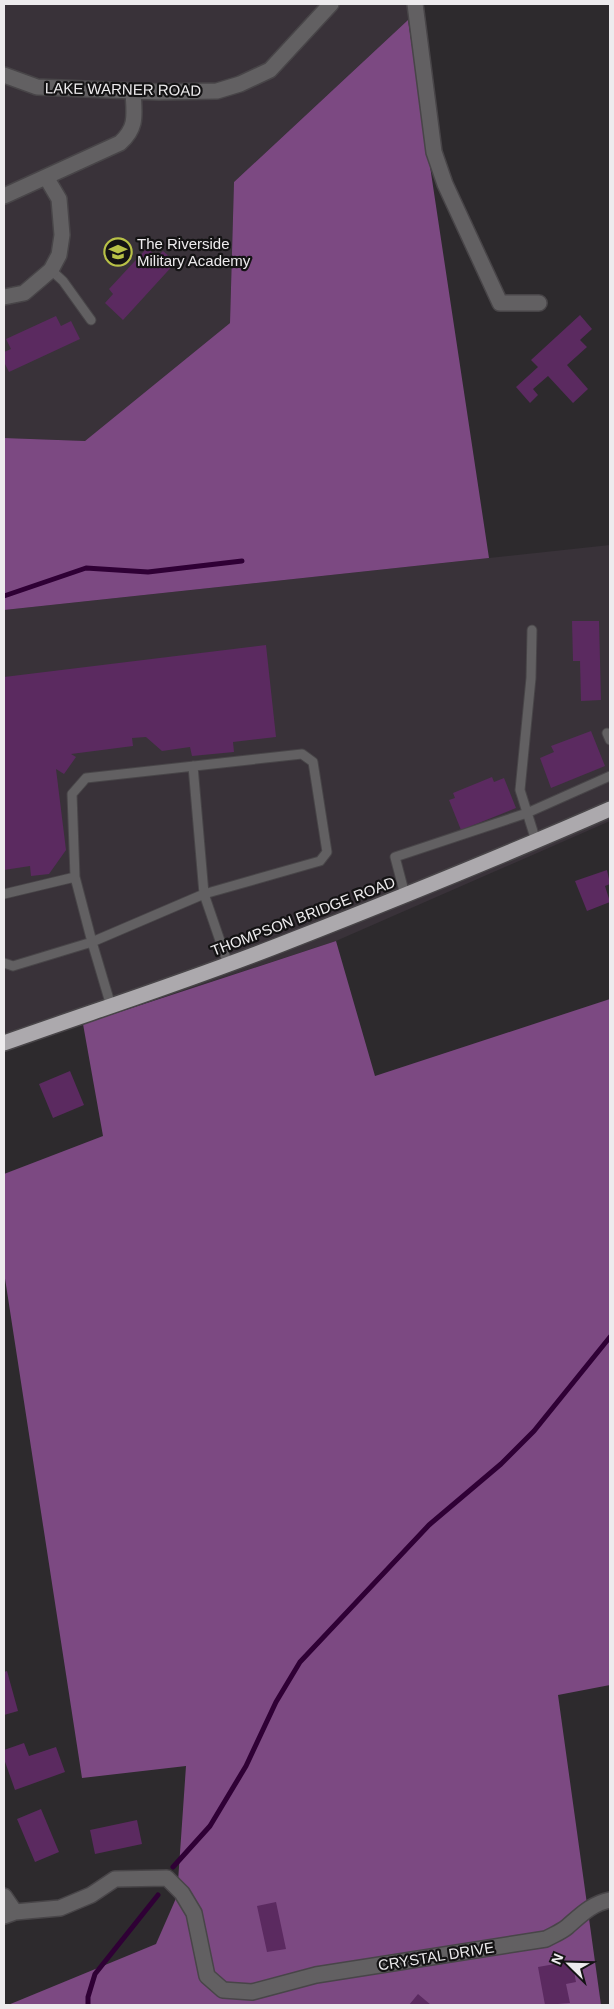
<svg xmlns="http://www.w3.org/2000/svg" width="614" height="2009" viewBox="0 0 614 2009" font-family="Arial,sans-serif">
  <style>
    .built { fill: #393239 }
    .forest { fill: #7c4982 }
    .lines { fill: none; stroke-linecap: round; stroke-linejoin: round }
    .stream { stroke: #2f0035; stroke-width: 5 }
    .building { fill: #5b2a60 }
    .lane-casing { stroke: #484548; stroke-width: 11 }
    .street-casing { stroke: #484548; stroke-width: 18 }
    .highway-casing { stroke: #484548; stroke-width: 18 }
    .lane { stroke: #626062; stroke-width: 9 }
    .street { stroke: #626062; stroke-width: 15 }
    .highway { stroke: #aca9ad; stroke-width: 15 }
    .labels { text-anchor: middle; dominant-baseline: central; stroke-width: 4.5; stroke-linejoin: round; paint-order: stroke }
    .street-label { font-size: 15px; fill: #edebed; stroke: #141314 }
    .poi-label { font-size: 15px; fill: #edebed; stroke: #141314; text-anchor: start }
  </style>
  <rect width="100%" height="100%" fill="#2d2a2d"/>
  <path class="built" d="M4,4H407L408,20L234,182L230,323L85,441L4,438Z
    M610,545V821L336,941L4,1049V610Z"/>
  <path class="forest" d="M408,20L489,558L4,610V438L85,441L230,323L234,182Z
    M336,941L375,1076L610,999V1685L558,1695L601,2005H8L156,1944L177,1896L186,1766L82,1778L4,1272V1174L103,1136L83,1024Z"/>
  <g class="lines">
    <path class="stream" d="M4,596L86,568L148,572L242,561
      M173,1867L210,1826L246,1766L276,1702L300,1662L429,1525L501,1464L534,1431L610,1337
      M88,2005V1997L95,1974L158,1895"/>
  </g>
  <path class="building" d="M147,248L157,257L163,251L176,262L123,320L105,303L113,294L109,289Z
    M580,315L592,329L580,340L587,347L567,365L588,389L573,403L548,376L533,389L538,395L530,403L516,387L538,367L531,360Z
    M56,316L61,326L71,321L80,339L9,372L4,362V352L11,349L6,339Z
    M572,621H599L601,700L581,701L580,661H573Z
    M266,645L276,737L233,742L234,752L192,756L190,747L162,751L146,737L132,738L133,746L71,754L76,757L64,774L56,769L66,850L49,874L31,876L30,866L4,870V677Z
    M591,731L605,766L551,788L540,758L554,752L551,746Z
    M492,777L494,782L504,778L516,808L461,830L449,800L455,798L453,793Z
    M607,870L610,884L605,886L610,902L587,911L575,881Z
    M70,1071L84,1105L53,1118L39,1084Z
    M7,1671L18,1711L4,1715V1672Z
    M24,1743L29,1756L56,1747L65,1772L15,1790L4,1759V1750Z
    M41,1809L59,1852L35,1862L17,1819Z
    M137,1820L142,1844L95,1854L90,1830Z
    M276,1902L286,1949L267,1952L257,1906Z
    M572,1961L576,1982L566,1984L570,2003L545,2005L538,1967Z
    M418,1994L431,2005H409Z"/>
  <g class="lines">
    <g class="lane-casing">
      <path id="lane" d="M51,270L63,281L91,320
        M532,630L531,678L520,790L536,841
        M607,733L610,740
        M75,877L92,942L204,894L193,766
        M4,894L75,877L72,794L86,778L302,754L313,762L327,852L320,861L204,894L228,964
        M405,895L395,857L527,813L610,776
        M4,963L13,966L92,942L111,1006"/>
    </g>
    <g class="street-casing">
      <path id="street" d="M415,4L434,152L445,184L500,303H539
        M4,75L37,87L159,92L217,91L240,84L270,70L331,4
        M4,196L120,143C138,127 134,114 133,91
        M4,297L24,293L51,270L59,255L62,235L59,199L46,177
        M4,1896L15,1912
        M4,1916L15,1912L60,1908L91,1895L115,1879L167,1878L182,1893L194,1913L207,1976L223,1990L252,1992L316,1975L546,1939C553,1935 561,1932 567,1927C581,1915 591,1904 610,1900"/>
    </g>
    <g class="highway-casing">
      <path id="highway" d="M4,1043C100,1009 197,978 292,940C399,898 505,855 610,809"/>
    </g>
    <use href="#lane" class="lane"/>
    <use href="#street" class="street"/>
    <use href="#highway" class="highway"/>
  </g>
  <defs>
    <g id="school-ring" transform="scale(1.4375)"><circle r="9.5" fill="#141314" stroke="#b8c147" stroke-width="1.5"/><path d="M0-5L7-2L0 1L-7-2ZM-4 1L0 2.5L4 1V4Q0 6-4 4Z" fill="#b8c147"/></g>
  </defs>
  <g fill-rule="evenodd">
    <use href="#school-ring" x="118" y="252"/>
  </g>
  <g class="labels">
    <g class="street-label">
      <text transform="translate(123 89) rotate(1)">LAKE WARNER ROAD</text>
      <text transform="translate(303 916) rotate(-21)">THOMPSON BRIDGE ROAD</text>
      <text transform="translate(436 1956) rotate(-9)">CRYSTAL DRIVE</text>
    </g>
    <g class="poi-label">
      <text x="137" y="243">The Riverside<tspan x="137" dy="17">Military Academy</tspan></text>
    </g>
  </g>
  <rect width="614" height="2009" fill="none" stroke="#edebed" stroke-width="10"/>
  <g transform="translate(569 1964) rotate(293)" stroke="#141314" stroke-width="4" paint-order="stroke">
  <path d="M0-4L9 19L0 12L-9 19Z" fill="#edebed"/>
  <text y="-8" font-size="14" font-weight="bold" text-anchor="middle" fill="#edebed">N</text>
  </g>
</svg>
